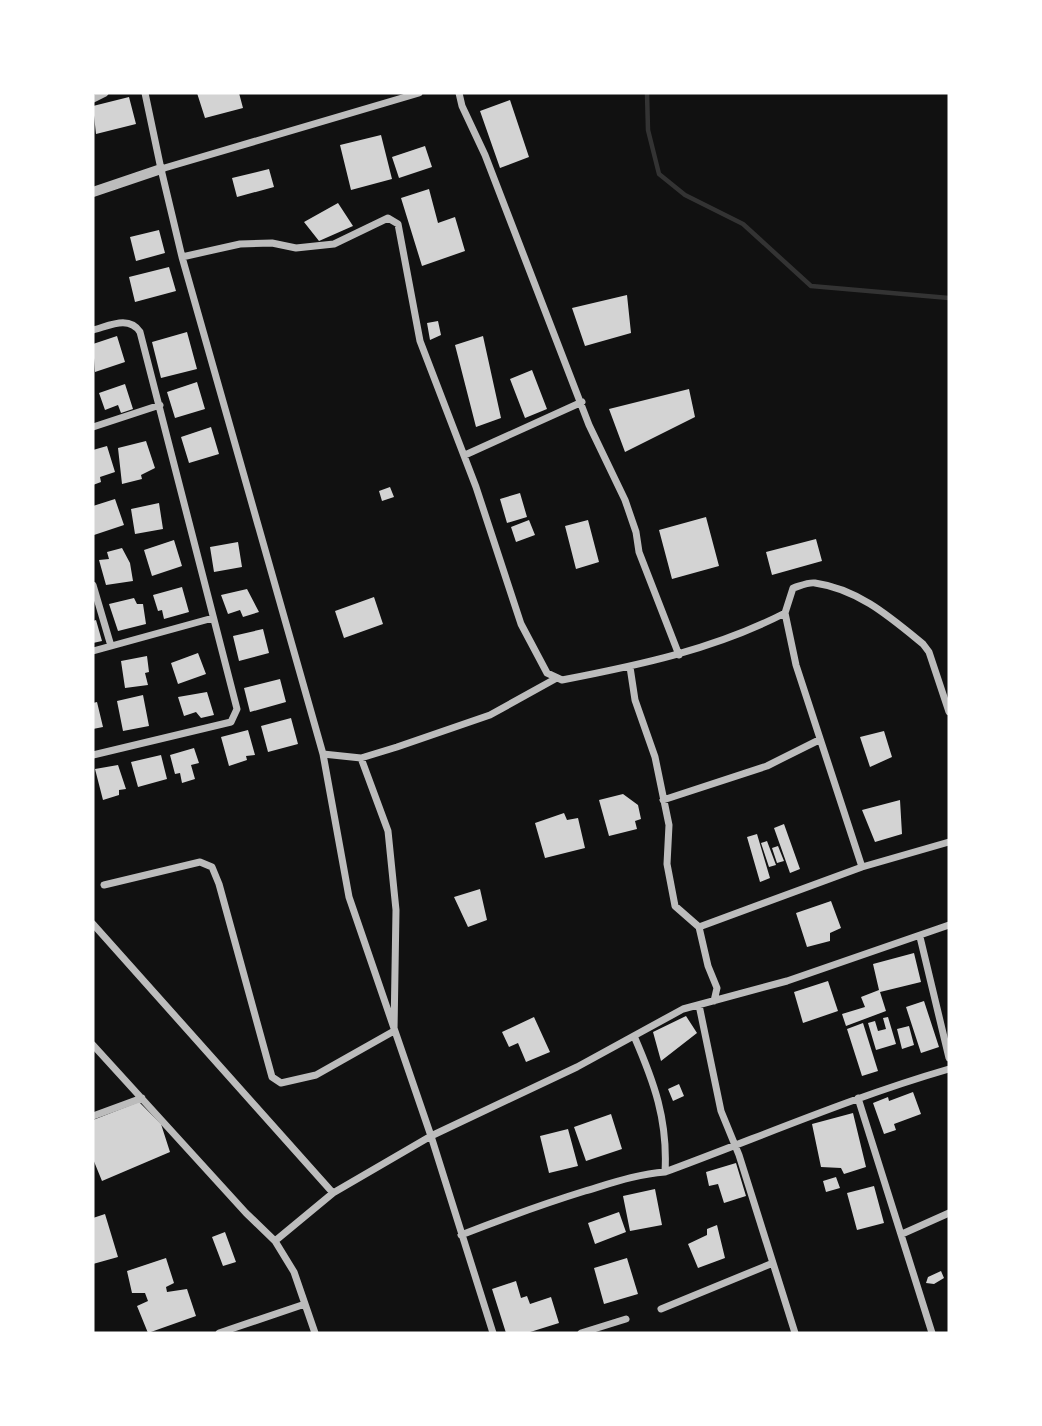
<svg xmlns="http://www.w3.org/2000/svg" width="1042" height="1426" viewBox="0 0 1042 1426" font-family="Jost,sans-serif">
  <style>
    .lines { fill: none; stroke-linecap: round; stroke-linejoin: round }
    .stream { stroke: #333; stroke-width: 4.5 }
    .building { fill: #d3d3d3 }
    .minor { stroke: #bcbcbc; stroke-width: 7 }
    .tertiary { stroke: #bcbcbc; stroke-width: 10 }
  </style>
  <rect width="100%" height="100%" fill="#111"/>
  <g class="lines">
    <path class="stream" d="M647,93L648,130L659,174L685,195L743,224L811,286L949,298"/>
  </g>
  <path class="building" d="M197,93H239L243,108L205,118Z
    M129,97L136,124L96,134L93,106Z
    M510,100L529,157L500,168L480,111Z
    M381,135L392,179L351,190L340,145Z
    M425,146L432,167L399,178L392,157Z
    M269,169L274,187L237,197L232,178Z
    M429,189L438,223L455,217L465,251L422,266L401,198Z
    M338,203L353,226L319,241L304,222Z
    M159,230L165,253L136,261L130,237Z
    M169,267L176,291L135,302L129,277Z
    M627,295L631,333L585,346L572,308Z
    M438,321L441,335L430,340L427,323Z
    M187,332L197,369L161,378L152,342Z
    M117,336L125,362L95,372L93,344Z
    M483,336L501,418L476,427L455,345Z
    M532,370L547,409L525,418L510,379Z
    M197,382L205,409L175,418L167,392Z
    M125,384L133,409L121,413L118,405L105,410L99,393Z
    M689,389L695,417L625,452L609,409Z
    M211,427L219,454L189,463L181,437Z
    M146,441L155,468L141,475L142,479L122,484L118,448Z
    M107,446L115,472L100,477L101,482L93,485V450Z
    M390,487L394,497L382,501L379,491Z
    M520,493L527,517L507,523L500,499Z
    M115,499L124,525L94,535L93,506Z
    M159,503L163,529L135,534L131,509Z
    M706,517L719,566L672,579L659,530Z
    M529,520L535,535L516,542L511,527Z
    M588,520L599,562L576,569L565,526Z
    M816,539L822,561L772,575L766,552Z
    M174,540L182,566L152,576L144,550Z
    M238,542L242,567L214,572L210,547Z
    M122,548L130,563L133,581L106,585L99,560L109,559L107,552Z
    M182,587L189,612L164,619L162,610L158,611L153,595Z
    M247,589L259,612L243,617L240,610L228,614L221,595Z
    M374,597L383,624L344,638L335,611Z
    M134,598L137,604H143L146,624L118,631L109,604Z
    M96,620L102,641L93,643V621Z
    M263,629L269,653L239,661L233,636Z
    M198,653L206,674L178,684L171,663Z
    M147,656L149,672L145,673L148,685L125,688L121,661Z
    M280,679L286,702L250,712L244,688Z
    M207,692L214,715L201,718L196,712L184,716L178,697Z
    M143,695L149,726L123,731L117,701Z
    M97,702L103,727L93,729V703Z
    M291,718L298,744L268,752L261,726Z
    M248,730L255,755L246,756L247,760L229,766L221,737Z
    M884,731L892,757L870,767L860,737Z
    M194,748L199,763L191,765L195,779L182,783L180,773L175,774L170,755Z
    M161,755L167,779L138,787L131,762Z
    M118,765L126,789L119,790V795L103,800L95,769Z
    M623,794L638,805L641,819L635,821L637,829L609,836L599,800Z
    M900,800L902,834L875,842L862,810Z
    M564,813L567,820L578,818L585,848L545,858L535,823Z
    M784,824L800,869L790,873L774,828Z
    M757,834L770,878L760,882L747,837Z
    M767,841L776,865L769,867L761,843Z
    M778,846L784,861L777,863L772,848Z
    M480,889L487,920L468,927L454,897Z
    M831,901L841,928L830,933V941L807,947L796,913Z
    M914,953L921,982L880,992L886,1011L846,1026L842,1014L865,1007L861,997L879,990L873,964Z
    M828,981L838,1011L803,1023L794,992Z
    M924,1001L939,1047L921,1053L906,1007Z
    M686,1016L697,1033L661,1061L653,1032Z
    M534,1017L550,1052L526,1062L518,1043L509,1047L502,1032Z
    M888,1017L896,1044L876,1050L868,1023L875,1021L878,1031L886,1029L883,1018Z
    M863,1023L878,1071L862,1076L847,1029Z
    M909,1026L914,1045L902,1049L897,1029Z
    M679,1084L684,1096L673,1101L668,1089Z
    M913,1092L921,1114L894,1124L896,1130L884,1134L873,1103L888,1097L889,1101Z
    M139,1102L161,1124L170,1152L102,1181L93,1159V1120Z
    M853,1113L866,1167L844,1174L841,1168L821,1167L812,1124Z
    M611,1114L622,1149L586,1161L574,1127Z
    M568,1129L578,1166L549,1173L540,1136Z
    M736,1163L746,1196L724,1203L718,1184L709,1186L706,1172Z
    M836,1177L840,1188L826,1192L823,1181Z
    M874,1186L884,1223L857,1230L847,1193Z
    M655,1189L662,1225L630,1231L623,1196Z
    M619,1212L626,1232L595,1244L588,1223Z
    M105,1214L118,1257L93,1264V1218Z
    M717,1225L725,1258L698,1268L688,1244L707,1235V1229Z
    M225,1232L236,1262L223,1266L212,1237Z
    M166,1258L174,1283L166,1287L167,1292L187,1289L196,1316L148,1333L137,1306L148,1301L145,1293H132L127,1271Z
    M627,1258L638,1294L604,1304L594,1268Z
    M941,1271L944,1278L934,1284L926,1283L928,1277Z
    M516,1281L521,1298L527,1296L530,1304L551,1297L559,1323L527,1333H506L492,1289Z"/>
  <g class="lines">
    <path class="minor" d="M145,93L161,169L419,93
      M459,93L462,106L485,155L589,425L625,500L636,532L639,552L679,655
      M93,99L105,93
      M161,169L182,257L323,754L349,897L431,1136L493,1333
      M182,257L240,244L272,243L296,248L334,244L388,218L398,224L420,341L476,487L521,624L547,673L562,680C640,665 715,649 785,613L793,588C800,586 808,582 815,583C858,589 890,617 923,644L929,652L949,712
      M93,330C109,326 129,315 140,332L237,709L231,722L93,755
      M93,427L160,405
      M465,455L582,402
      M93,585L111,646
      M785,613L796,665L862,867
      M93,651L213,618
      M630,667L635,700L655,757L669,825L667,864L675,906L699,927
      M323,754L361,758L397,747L490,715L555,679
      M663,800L767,766L819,740
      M104,885L200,862L212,867L219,884L272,1077L281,1083L316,1075L394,1031L396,910L388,831L361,758
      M93,924L333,1193
      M920,937L949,1058
      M714,1001L717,988L708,966L699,927L862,867L949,842
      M699,1005L721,1111L739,1155L795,1333
      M93,1045L246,1213L275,1241L294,1272L315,1333
      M858,1098L932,1333
      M93,1116L142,1098
      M665,1172C760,1137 852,1097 949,1069
      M902,1234L949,1213
      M461,1235C502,1219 543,1204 585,1191C612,1183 638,1174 665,1172C668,1120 654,1082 634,1036
      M275,1241L333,1193L431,1136L577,1067L683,1009L787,981L949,925
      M661,1309L773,1263
      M219,1333L305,1304
      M581,1333L626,1319"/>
    <path class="tertiary" d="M93,192L161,169"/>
  </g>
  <rect width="1042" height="1426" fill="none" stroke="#ffffff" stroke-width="189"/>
</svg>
